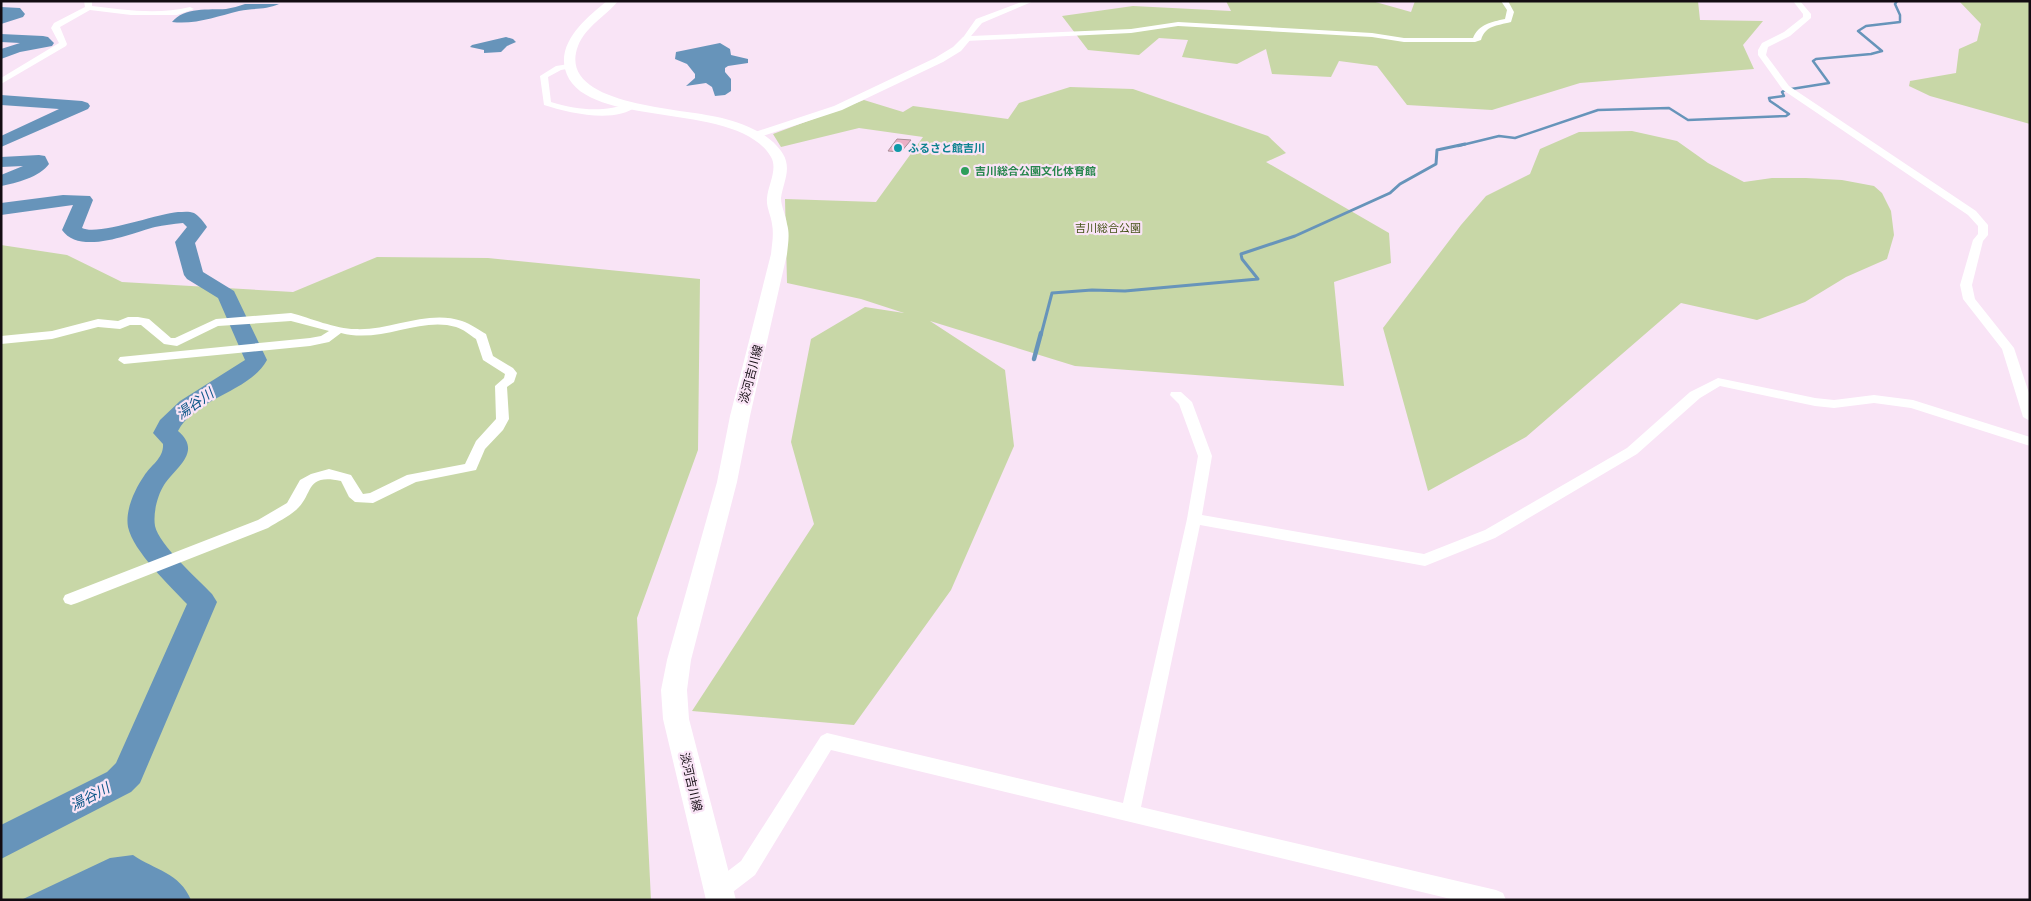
<svg xmlns="http://www.w3.org/2000/svg" width="2031" height="901" viewBox="0 0 2031 901" font-family="'Fira Sans','Noto Sans JP',sans-serif">
  <style>
    .green { fill: #c8d7a7 }
    .water { fill: #6794ba }
    .lines { fill: none; stroke-linecap: round; stroke-linejoin: round }
    .stream-far2 { stroke: #6794ba; stroke-width: 2.5 }
    .stream-far1 { stroke: #6794ba; stroke-width: 3 }
    .stream { stroke: #6794ba; stroke-width: 4.5 }
    .river { fill: #6794ba; fill-rule: evenodd }
    .building { fill: #ecb0c6; stroke: #aa9099 }
    .minor { fill: #fff; fill-rule: evenodd }
    .tertiary { fill: #fff; fill-rule: evenodd }
    .secondary { fill: #fff; fill-rule: evenodd }
    .culture-dot { fill: #0f9aa8; stroke: #f9e4f6; stroke-width: 2 }
    .leisure-dot { fill: #2e9e5b; stroke: #f9e4f6; stroke-width: 2 }
    .labels { text-anchor: middle; dominant-baseline: central; stroke-width: 4.5; stroke-linejoin: round; paint-order: stroke }
    .far-culture-label { font-size: 11px; font-weight: bold; fill: #0d838f; stroke: #f9e4f6; text-anchor: start }
    .far-leisure-label { font-size: 11px; font-weight: bold; fill: #27864d; stroke: #f9e4f6; text-anchor: start }
    .far-park-label { font-size: 11px; fill: #445217; stroke: #f9e4f6 }
    .street-label { font-size: 12px; fill: #130c12; stroke: #f9e4f6 }
    .water-label { font-size: 14px; font-style: italic; fill: #0c5788; stroke: #f9e4f6 }
  </style>
  <rect width="100%" height="100%" fill="#f9e4f6"/>
  <path class="green" d="M1226,1H1372L1411,12L1415,1H1698L1700,20L1763,21L1743,45L1754,69L1580,83L1492,110L1407,105L1377,66L1339,61L1331,77L1272,74L1266,49L1237,64L1182,57L1188,40L1159,38L1139,55L1088,50L1062,16L1133,6L1231,11Z
    M1959,1H2030V124L1930,96L1909,86L1910,81L1956,73L1959,49L1977,41L1981,24Z
    M1070,87L1133,89L1268,136L1286,153L1266,162L1389,233L1391,263L1334,282L1344,386L1075,366L930,321L1005,370L1014,446L951,590L854,725L692,711L814,524L791,442L811,339L865,307L904,313L861,299L787,283L785,199L876,202L923,137L859,128L781,147L773,134L864,100L903,112L913,106L1008,119L1019,103Z
    M1632,131L1677,141L1708,163L1744,182L1772,178H1806L1842,180L1874,186L1882,193L1891,211L1894,235L1887,259L1846,277L1805,302L1757,320L1681,303L1526,437L1428,491L1383,328L1461,225L1486,196L1530,174L1540,149L1579,132Z
    M1,245L67,255L122,282L293,292L377,257L488,258L700,279L698,450L637,618L651,900H1Z"/>
  <path class="water" d="M245,4H279C266,10 253,8 239,11C218,16 195,25 172,22C184,7 209,10 226,9C232,8 239,6 245,4Z
    M506,37L513,39L516,42L507,46L501,52L484,53V50L470,47L472,45Z
    M720,43L730,49L731,55L748,59V63L728,66L725,68V72L731,79V91L725,95L715,96L712,87L706,83L686,86L695,78V74L687,64L675,59L676,52Z
    M133,855C155,870 180,873 191,900H21L110,858Z"/>
  <g class="lines">
    <path class="stream-far2" d="M1458,146L1499,136L1515,138L1598,110L1669,108L1688,120L1786,116L1789,114L1770,101L1769,98L1784,96L1782,92L1785,90L1829,83L1813,61L1816,59L1871,54L1882,51L1858,31L1866,26L1900,22V15L1895,4L1897,1"/>
    <path class="stream-far1" d="M1041,335L1052,293L1092,290L1125,291L1258,279L1242,259L1241,254L1295,236L1390,193L1400,184L1436,164L1437,150L1465,144"/>
    <path class="stream" d="M1034,359L1041,333"/>
    <path class="river" d="M1,7L20,8L25,14L23,17L1,24Z
      M1,34L43,36L48,37L54,43L52,46L20,52L1,59V49L20,43L1,42Z
      M1,95L82,101L88,103L90,106L88,109L1,147V136L59,109L1,105Z
      M39,155L45,156L49,164C40,177 16,183 1,186V175L23,166L1,167V157Z
      M63,195L90,196L93,200L82,228C98,236 156,214 178,212C183,212 189,211 194,213C199,216 204,222 207,227L195,243L203,272L234,291L267,360C250,392 195,398 178,431C203,452 175,468 164,485C157,496 153,514 155,526C159,545 198,579 212,594L217,602L140,783L131,792L1,859V825L107,772L116,763L187,604C170,586 133,551 128,527C125,510 135,489 144,476C151,465 164,458 163,444L153,433L160,420L180,401L245,360L218,298L187,279L184,275L175,242L187,227L183,223C173,224 164,225 155,227C132,233 80,256 62,230L73,205L1,215V203Z"/>
  </g>
  <path class="building" d="M897,139L911,140L901,152L888,151Z"/>
  <g class="lines">
    <path class="minor" d="M84,1H92V6C124,10 158,15 190,7L194,9L177,15H131L90,10L60,27L67,44L66,46L1,84V78L59,43L51,28L54,23L85,7Z
      M1024,1H1034L982,23L971,36L1131,29L1178,22L1372,33L1404,38H1473C1479,24 1491,22 1505,19L1507,10L1501,1H1508L1514,12L1511,22C1496,26 1486,25 1481,40L1475,42H1404L1372,37L1178,26L1131,33L966,41L962,39L976,19Z
      M1793,1H1800L1811,14V18L1790,36L1768,47L1766,55L1789,86L1976,211L1988,225V235L1983,241L1972,285L1975,299L2014,348L2030,396V421L2023,417L2002,349L1963,299L1960,285L1973,240L1978,234V226L1968,215L1783,90L1758,55V50L1762,43L1784,32L1803,17V14Z
      M569,64L573,66L572,68L561,70L548,77L551,102C582,111 602,112 633,103L637,106C615,124 569,113 544,105L540,76L556,66Z
      M291,313C310,318 336,329 355,329C390,331 428,309 462,321C471,324 479,330 486,334L493,356L513,368L517,373L514,382L507,387L509,419L503,430L485,449L476,470L416,482L373,503L355,502L349,497L341,481C304,473 314,495 296,510C288,517 277,522 268,528L77,603L71,605L65,603L63,599L65,595L258,520L287,503L300,480L311,474L329,469L351,475L363,494L370,493L407,475L465,464L476,441L496,419L495,386L504,378L505,374L483,360L476,339C470,335 463,329 456,327C421,316 381,344 341,333L329,342L310,346L124,364L118,360L120,357L310,338L321,336L329,331L291,321L218,326L177,346L164,344L141,325H130L120,329L98,327L52,339L1,344V336L52,331L98,319L118,321L128,317H138L149,319L171,338H175L216,319Z
      M1718,378L1815,398L1834,400L1874,395L1913,400L2030,437V446L1911,408L1874,403L1834,408L1815,406L1720,386L1700,398L1637,454L1495,538L1425,566L1200,525L1141,807L1496,890L1503,893L1506,900H1455L831,750L755,875L725,898L720,900L711,898L708,891L711,884L741,861L821,736L827,733L1123,803L1187,519L1198,456L1179,404L1170,395L1171,392H1181L1192,402L1212,456L1202,515L1424,554L1485,530L1627,448L1690,392Z"/>
    <path class="tertiary" d="M966,36L971,39L961,51L943,62L842,110L760,137L756,138L750,135L752,133L834,106L935,58L953,47L963,37Z"/>
    <path class="secondary" d="M607,1H618C605,17 586,26 578,46C555,107 687,108 722,118C744,124 770,133 783,154C792,169 783,183 781,198C781,207 786,215 787,224C790,234 788,244 787,254L750,416L737,482L691,660L687,690L689,719L736,900H706L663,719L661,690L667,660L717,482L730,416L771,254C772,244 774,234 772,224C771,215 766,207 767,198C768,185 778,169 771,157C737,98 581,132 565,69C558,41 587,17 607,1Z"/>
  </g>
  <circle class="culture-dot" cx="898" cy="148" r="5"/>
  <circle class="leisure-dot" cx="965" cy="171" r="5"/>
  <g class="labels">
    <g class="far-culture-label">
      <text x="908" y="148">ふるさと館吉川</text>
    </g>
    <g class="far-leisure-label">
      <text x="975" y="171">吉川総合公園文化体育館</text>
    </g>
    <g class="far-park-label">
      <text x="1108" y="228">吉川総合公園</text>
    </g>
    <g class="street-label">
      <text transform="translate(751 374) rotate(-75)">淡河吉川線</text>
      <text transform="translate(691 782) rotate(77)">淡河吉川線</text>
    </g>
    <g class="water-label">
      <text transform="translate(195 404) rotate(-35)">湯谷川</text>
      <text transform="translate(90 797) rotate(-28)">湯谷川</text>
    </g>
  </g>
  <rect width="2031" height="901" fill="none" stroke="#130c12" stroke-width="5"/>
</svg>
